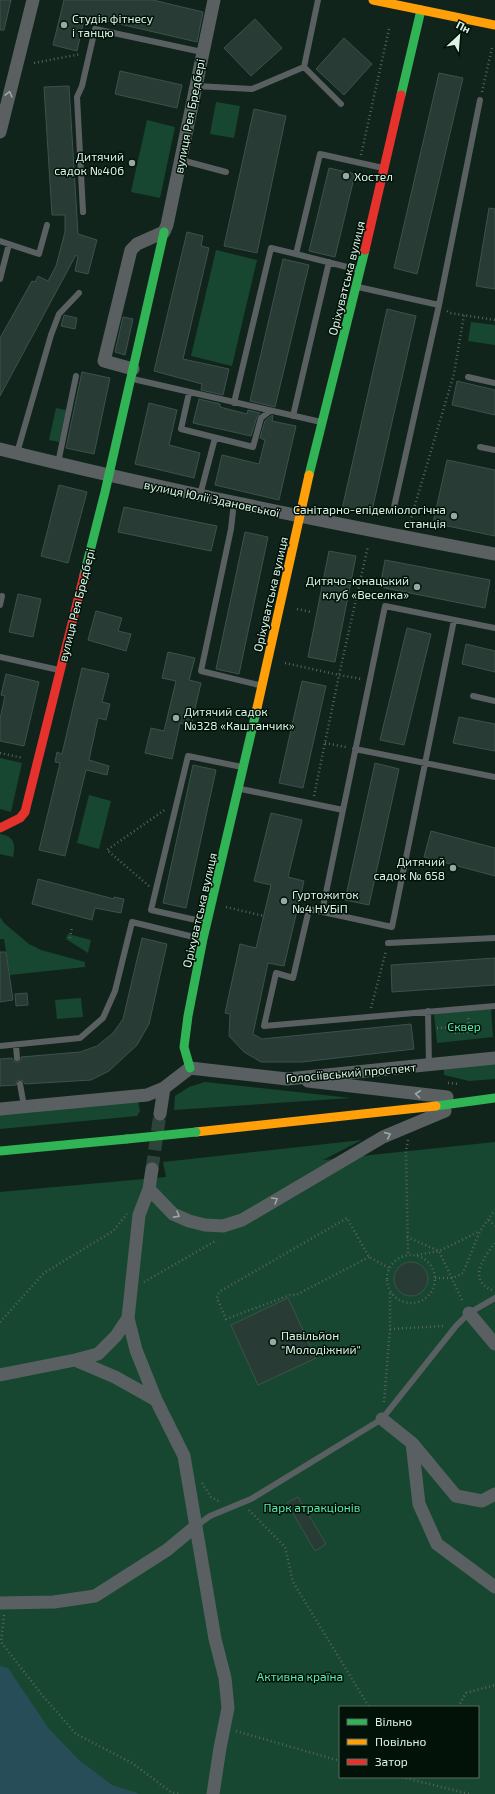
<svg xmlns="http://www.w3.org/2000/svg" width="495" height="1794" viewBox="0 0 495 1794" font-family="'Exo 2',sans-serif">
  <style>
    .green { fill: #174731; fill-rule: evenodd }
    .water { fill: #264d58 }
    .building { fill: #283b35; stroke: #3d524c }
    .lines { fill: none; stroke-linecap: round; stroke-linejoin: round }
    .street-tunnel { stroke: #2e4339; stroke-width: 13; stroke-dasharray: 13 6; stroke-linecap: butt }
    .path { stroke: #5a6261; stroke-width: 2.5; stroke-dasharray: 1 3; stroke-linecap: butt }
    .lane { stroke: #5a6062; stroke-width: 6 }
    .street { stroke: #5a6062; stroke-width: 13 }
    .fast { stroke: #30b455; stroke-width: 9 }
    .slow { stroke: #ff9f0a; stroke-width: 9 }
    .jam { stroke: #e5322d; stroke-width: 9 }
    .fast-bridge { stroke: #30b455; stroke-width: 9 }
    .oneway { stroke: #9aaaa4 }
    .poi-dot { fill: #94ab9f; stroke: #021209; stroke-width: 1.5 }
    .labels { text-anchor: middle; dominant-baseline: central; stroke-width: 3; stroke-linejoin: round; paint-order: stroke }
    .poi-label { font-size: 12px; fill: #dbf4e6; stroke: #021209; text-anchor: start }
    .street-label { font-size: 12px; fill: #dbf4e6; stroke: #021209 }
    .park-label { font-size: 12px; fill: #58ecaa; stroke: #021209 }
  </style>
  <rect width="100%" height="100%" fill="#10241b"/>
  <path class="green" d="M216,102L240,106L234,138L210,134Z
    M147,120L175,127L160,198L131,192Z
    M216,250L257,260L232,366L191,356Z
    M471,322L495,325V345L468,341Z
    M56,408L66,410L59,442L49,440Z
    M0,758L22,763L11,812L0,809Z
    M89,795L111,801L99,849L77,843Z
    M0,834C14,836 16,844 13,857L0,854Z
    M0,917L4,923L29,944L41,950L85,962V967L10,975L4,939H0Z
    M68,934L91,940L88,953L66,939Z
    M81,998L83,1017L57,1019L55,1000Z
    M491,1009L493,1037L437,1043L434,1014Z
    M495,1063V1079L469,1081L444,1075V1068Z
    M205,1082L351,1098L174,1110L175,1096L189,1087Z
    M138,1101L140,1111L137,1116L0,1129V1114Z
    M362,1140L323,1160L495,1142V1794H0V1192L166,1177L163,1162ZM340,1707H478V1777H340Z"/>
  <path class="water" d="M0,1666L8,1668L49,1729L79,1760L112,1785L140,1794H0Z"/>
  <path class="building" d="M0,0H11L4,30H0Z
    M64,0H153L203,12L197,42L85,16L77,51L53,45Z
    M255,19L282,48L251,76L224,48Z
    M344,38L372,64L344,95L316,69Z
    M120,71L182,85L177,108L115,94Z
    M439,73L463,78L417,274L394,268Z
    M69,86L78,234L97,240L88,274L75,271L78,256L76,255L0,396V338L32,281L35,282L38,276L48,281L56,266L65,232V215H52L44,87Z
    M254,109L286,116L257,253L224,246Z
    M329,168L355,174L335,257L309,251Z
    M489,208L495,209V289L476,286Z
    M187,232L203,236L201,246L209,248L183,359L229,369L223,395L201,390L202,384L154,371Z
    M283,259L309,265L275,407L250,401Z
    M387,309L416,316L371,515L342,509Z
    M64,315L77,318L75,329L61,326Z
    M123,317L133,319L125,355L115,352Z
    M82,372L110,378L94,454L66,448Z
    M457,381L495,390V415L452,405Z
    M199,399L220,404V407L247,414L248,410L260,413L257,417L251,436L193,423Z
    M149,403L177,410L169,445L200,453L194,478L135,464Z
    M272,415L273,416L272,421L296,426L279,500L215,485L222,455L259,464L265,440L260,438L265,421Z
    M447,460L495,470V536L433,523Z
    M59,485L87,492L68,563L41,556Z
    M124,507L217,526L211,551L118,532Z
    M245,532L268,537L239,674L216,669Z
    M329,551L356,556L335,662L308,657Z
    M385,560L490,580L485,608L380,587Z
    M18,594L41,599L33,637L9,632Z
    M96,611L122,618L118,631L131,634L126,651L88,640Z
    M407,628L431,634L404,745L380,740Z
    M466,644L495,651V672L462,664Z
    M168,652L195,658L189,680L201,683L191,726L180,723L172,759L145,753L151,728L164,731L176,681L162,678Z
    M82,668L109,674L102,702L110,704L106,720L98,718L89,760L109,766L107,775L86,770L65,856L39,850L60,763L55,762L57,752L62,754Z
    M6,674L39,682L24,746L0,741V719L5,696L1,695Z
    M302,681L326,686L303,788L279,783Z
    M459,717L495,724V751L453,743Z
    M375,763L399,769L369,905L345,900Z
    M193,765L216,770L186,908L163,903Z
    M271,813L302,820L288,877L304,881L284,966L268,963L253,1034L262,1039L411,1024L414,1049L302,1062H261L244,1052L229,1036L230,1014L225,1013L240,944L256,948L271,885L254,881Z
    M431,831L495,848V876L424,857Z
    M38,879L114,899V897L124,899L121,913L95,908L92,920L32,904Z
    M142,938L167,944L149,1024L137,1045L109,1071L91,1080L25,1084L23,1081L20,1080L17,1081L16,1085L0,1086V1059L12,1058L15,1062H18L21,1060V1057L80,1052L97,1046L113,1033L123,1019Z
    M0,952H6L13,1000L0,1002Z
    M495,958V985L392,992L391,965Z
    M27,993L28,1005L16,1006L15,994Z
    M394 1279a17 17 0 1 1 34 0a17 17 0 1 1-34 0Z
    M288,1298L316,1358L258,1385L231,1325Z
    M298,1497L326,1544L315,1551L287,1503Z"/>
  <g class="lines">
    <path class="street-tunnel" d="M152,1169L160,1114"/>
    <path class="path" d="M34,63L81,54
      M482,92L492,48
      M361,155L389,29
      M447,311L450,313L495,320
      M409,525L454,374L464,315
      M297,609L311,612
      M285,663L339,675L368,546
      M325,743L346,747
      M0,753L23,758
      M314,796L339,675L362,679
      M149,886L107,850L166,809
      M226,907L264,916
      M70,938L72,927
      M371,1008L386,951
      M452,1027L453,1033L470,1032L468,1017
      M437,1028L452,1027L453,1018
      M448,1083L459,1084
      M408,1140L406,1151L408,1255
      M489,1220L495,1226
      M407,1237L439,1251L463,1302
      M417,1255L439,1251L480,1231
      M387 1279a24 24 0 1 1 48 0a24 24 0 1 1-48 0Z
      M369,1257L296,1295H290L226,1319L217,1298L219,1292L347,1218L369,1257L389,1268
      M435,1278H453L463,1273L480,1231L495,1210
      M144,1282L217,1240
      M492,1290C467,1280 484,1257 495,1243
      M0,1322L44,1273L113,1231L127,1214
      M390,1329L444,1326
      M384,1402L390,1329V1291
      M202,1483L211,1497L220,1502
      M249,1510L285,1547L293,1582L369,1707
      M4,1615L1,1642L42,1695L76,1734L132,1763L171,1792L179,1794
      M458,1707L466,1693L495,1685
      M236,1731L340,1761
      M402,1777L469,1794"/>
    <path class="lane" d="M304,67L341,104
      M196,86L252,89L304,67L318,0
      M181,160L226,172
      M83,212L77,97L82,86L95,29L202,52
      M0,241L39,254L47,225
      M359,270L296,254L320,154L383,168
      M0,279L9,244
      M358,287L439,305
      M468,377L495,383
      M133,379L321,422
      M189,393L181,429L253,447L261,418L270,411
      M234,403L271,248L296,254
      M293,416L329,262
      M480,447L495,450
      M17,453L51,335L59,314L79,293
      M58,463L76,376
      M200,495L215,438
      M234,502L231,529L201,671L259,685
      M394,507L439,305L480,100
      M0,605L2,596
      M454,620L392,927L309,909L293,978L276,973L264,1026L495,1006
      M0,657L59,670
      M473,696L495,701
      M355,749L495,777
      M241,789L343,810
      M322,912L385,606L495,628
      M205,922L151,910L188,756L242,767
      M388,943L495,938
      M428,1011L429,1065
      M16,1045L17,1058
      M0,1046L80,1038L103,1018L115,991L132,922L202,939
      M20,1084L24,1106
      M196,1526L210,1516L251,1499L382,1419L456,1326L469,1313L495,1298"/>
    <path class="street" d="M0,132L33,0
      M133,369L104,361L131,250L137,244L164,232L167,225L214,0
      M0,449C164,490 329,523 495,554
      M308,1081L447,1097
      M0,1109L147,1095L164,1088L190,1068L287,1079L495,1058
      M160,1114L164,1088
      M152,1169L149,1189L139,1215L128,1318L136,1350L156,1400L184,1456L215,1639L225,1678L228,1708L220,1748L213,1794
      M149,1189L173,1214L189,1221L205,1225L223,1226L242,1220L383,1137L445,1111
      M469,1313L495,1344
      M75,1360L115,1377L156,1400
      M0,1375L75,1360L98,1354L116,1336L128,1318
      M382,1419L412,1443L456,1496L482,1501L495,1494
      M412,1443L419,1504L437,1544L495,1587
      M0,1603L54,1602L95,1596L167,1550L196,1526"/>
    <path class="fast" d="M401,95L421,10
      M309,475L365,250
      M84,575L105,492L164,232
      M190,1068L184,1047L188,1016L203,939L257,708
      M436,1106L495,1098
      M0,1151L127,1139"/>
    <path class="slow" d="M373,0L495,25
      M257,708L309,475
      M196,1132L436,1106"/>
    <path class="jam" d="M365,250L401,95
      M0,828L20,818L25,812L84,575"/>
    <path class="fast-bridge" d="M127,1139L196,1132"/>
  </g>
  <defs><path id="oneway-chevron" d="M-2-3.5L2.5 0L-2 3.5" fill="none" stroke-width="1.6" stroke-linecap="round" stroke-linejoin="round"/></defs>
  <g class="oneway">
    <use href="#oneway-chevron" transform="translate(9 94) rotate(-76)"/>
    <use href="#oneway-chevron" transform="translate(418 1094) rotate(-173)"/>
    <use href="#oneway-chevron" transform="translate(388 1135) rotate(-24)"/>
    <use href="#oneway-chevron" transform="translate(275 1200) rotate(-30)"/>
    <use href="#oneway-chevron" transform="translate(177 1215) rotate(29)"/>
  </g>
  <g class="poi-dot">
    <circle cx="64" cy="25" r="4"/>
    <circle cx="132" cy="163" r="4"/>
    <circle cx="346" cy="176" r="4"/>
    <circle cx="454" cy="516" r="4"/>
    <circle cx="417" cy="587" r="4"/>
    <circle cx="176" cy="718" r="4"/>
    <circle cx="453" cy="868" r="4"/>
    <circle cx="284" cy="901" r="4"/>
    <circle cx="273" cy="1342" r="4"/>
  </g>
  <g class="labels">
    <g class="poi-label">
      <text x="72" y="18">Студія фітнесу<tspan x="72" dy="14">і танцю</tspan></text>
      <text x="124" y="156" text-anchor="end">Дитячий<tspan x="124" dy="14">садок №406</tspan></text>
      <text x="354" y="176">Хостел</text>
      <text x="446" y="509" text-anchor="end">Санітарно-епідеміологічна<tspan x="446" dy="14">станція</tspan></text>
      <text x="409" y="580" text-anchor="end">Дитячо-юнацький<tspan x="409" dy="14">клуб «Веселка»</tspan></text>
      <text x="184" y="711">Дитячий садок<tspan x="184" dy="14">№328 «Каштанчик»</tspan></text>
      <text x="445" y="861" text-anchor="end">Дитячий<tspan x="445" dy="14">садок № 658</tspan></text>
      <text x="292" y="894">Гуртожиток<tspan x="292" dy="14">№4 НУБіП</tspan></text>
      <text x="281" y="1335">Павільйон<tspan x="281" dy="14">"Молодіжний"</tspan></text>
    </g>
    <g class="street-label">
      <text transform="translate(189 116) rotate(-79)">вулиця Рея Бредбері</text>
      <text transform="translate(346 278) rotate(-76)">Оріхуватська вулиця</text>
      <text transform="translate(212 498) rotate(12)">вулиця Юлії Здановської</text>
      <text transform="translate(270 594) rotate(-77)">Оріхуватська вулиця</text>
      <text transform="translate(76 605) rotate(-76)">вулиця Рея Бредбері</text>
      <text transform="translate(199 910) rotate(-77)">Оріхуватська вулиця</text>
      <text transform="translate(351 1072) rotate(-5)">Голосіївський проспект</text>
    </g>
    <g class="park-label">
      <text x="464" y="1026">Сквер</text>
      <text x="312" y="1507">Парк атракціонів</text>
      <text x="300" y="1676">Активна країна</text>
    </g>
  </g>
  <rect x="339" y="1706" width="140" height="72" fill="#021209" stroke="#596c61"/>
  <rect x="347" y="1719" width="20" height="6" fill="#30b455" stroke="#596c61"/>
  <text x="375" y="1726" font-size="12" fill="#dbf4e6">Вільно</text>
  <rect x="347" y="1739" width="20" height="6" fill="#ff9f0a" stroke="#596c61"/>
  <text x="375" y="1746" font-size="12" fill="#dbf4e6">Повільно</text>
  <rect x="347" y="1759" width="20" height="6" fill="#e5322d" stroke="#596c61"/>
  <text x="375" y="1766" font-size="12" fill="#dbf4e6">Затор</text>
  <g transform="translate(459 36) rotate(26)" stroke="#021209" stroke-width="3" paint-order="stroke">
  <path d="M0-3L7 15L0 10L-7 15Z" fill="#dbf4e6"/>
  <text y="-6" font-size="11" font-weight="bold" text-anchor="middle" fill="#dbf4e6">Пн</text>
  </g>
</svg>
